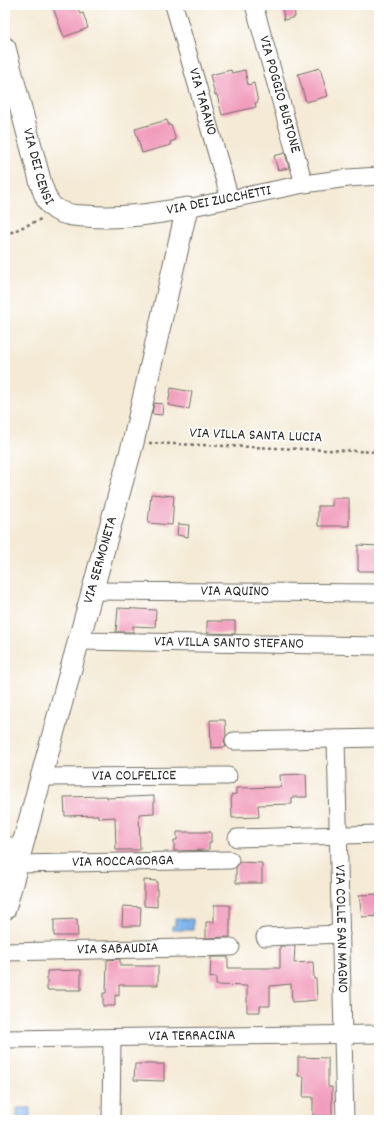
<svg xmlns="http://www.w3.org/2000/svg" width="384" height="1125" viewBox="0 0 384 1125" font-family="Dekko,sans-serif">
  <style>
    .water { fill: #7db3ec; stroke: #546f8c }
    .building { fill: #f19cbc }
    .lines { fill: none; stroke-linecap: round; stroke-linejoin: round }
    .minor-casing { stroke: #716e66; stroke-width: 19 }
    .tertiary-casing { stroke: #716e66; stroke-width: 23 }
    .path { stroke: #716e66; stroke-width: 2.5; stroke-dasharray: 3 3; stroke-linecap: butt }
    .minor { stroke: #fff; stroke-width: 17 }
    .tertiary { stroke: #fff; stroke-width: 21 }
    .labels { text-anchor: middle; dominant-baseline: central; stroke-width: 3.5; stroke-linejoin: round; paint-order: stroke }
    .street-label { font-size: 15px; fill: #2b2b2b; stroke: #fff }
  </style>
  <rect width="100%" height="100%" fill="#fff"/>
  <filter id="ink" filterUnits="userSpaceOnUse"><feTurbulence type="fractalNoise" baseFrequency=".025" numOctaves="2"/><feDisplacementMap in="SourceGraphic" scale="8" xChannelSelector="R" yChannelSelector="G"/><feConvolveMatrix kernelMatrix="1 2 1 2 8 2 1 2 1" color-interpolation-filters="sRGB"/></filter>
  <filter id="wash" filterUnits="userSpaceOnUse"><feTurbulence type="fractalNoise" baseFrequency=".012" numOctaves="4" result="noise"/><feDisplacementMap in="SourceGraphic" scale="16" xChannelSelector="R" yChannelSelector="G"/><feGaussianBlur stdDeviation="0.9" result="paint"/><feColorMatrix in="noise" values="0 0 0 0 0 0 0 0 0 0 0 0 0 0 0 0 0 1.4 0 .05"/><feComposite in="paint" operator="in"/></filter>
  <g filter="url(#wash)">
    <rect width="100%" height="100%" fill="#f4ead5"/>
    <path class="water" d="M175,919H193V930H172V926H175Z
      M17,1108H30V1120H17Z"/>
    <g id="blocks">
      <path class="building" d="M52,5H77L80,14L83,13L88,28L64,37Z
        M282,5H294L295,17L284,20Z
        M320,68L328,96L306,102L298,74Z
        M231,70L232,73L245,70L248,85L254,83L258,102L255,103L256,107L222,115L217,95H215L210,75Z
        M167,120L169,126L171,125L176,140L170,142L171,145L142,153L135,129Z
        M285,153L289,168L278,170L274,156Z
        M171,388L192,392L189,409L168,405Z
        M154,403L163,404L162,415L152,414Z
        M151,494L174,496L172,525L148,523Z
        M332,498H349V526H318V506H332Z
        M178,524L189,525L188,537L177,535Z
        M358,545L379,546V571H358Z
        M118,608L156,610L155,627L133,626V632H116Z
        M207,621H235V634L207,633Z
        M210,720H225L226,736L224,741L226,747L211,748Z
        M306,774L307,797H292V804L258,805L259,817L232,818L231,795L236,794V788L281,787L280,775Z
        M107,796V798L154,796V813L139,814L140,850H116L115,817L98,818V815L65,816L64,797Z
        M177,832H211V843H209V850L174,851V840H177Z
        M239,862L262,863V883H236V868Z
        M144,880L157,881V907L144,906Z
        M379,894V916L362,917L359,895Z
        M214,905H230V937L206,938V922H214Z
        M123,906L141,907L140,926H122Z
        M77,919L78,936H54V920Z
        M280,946H295L294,963L313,962L314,979H316L317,1000L292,1002L291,984L270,986V1006H260V1012H247V986L216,985V977L210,978L211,957H228V968H280Z
        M120,959V966H158V985H119V996L115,995V1006H103V993H106L107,960Z
        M81,970V990H47V971Z
        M298,1057L328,1058V1087H332V1116H313V1097H303L304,1076H298Z
        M135,1064H164V1081L134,1080Z"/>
    </g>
  </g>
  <g filter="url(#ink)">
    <use href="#blocks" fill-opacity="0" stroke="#716e66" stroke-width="1"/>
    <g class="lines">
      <g class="minor-casing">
        <g id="minor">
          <path id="s1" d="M174,5L230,199"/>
          <path id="s2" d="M254,5L304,184"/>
          <path d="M187,208L304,184L348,178L379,176"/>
          <path id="s3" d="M92,591L379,593"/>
          <path id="s4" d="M78,641L379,646"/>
          <path id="s5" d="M336,739L345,1120"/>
          <path d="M234,741L379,738"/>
          <path id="s6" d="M41,777L228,776"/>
          <path d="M237,838L379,834"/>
          <path d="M5,846H22"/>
          <path id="s7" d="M17,864L230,860"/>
          <path d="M265,937L341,934"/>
          <path id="s8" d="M5,952L231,947"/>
          <path id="s9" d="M5,1039L379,1034"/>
          <path d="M111,1120L112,1038"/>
        </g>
      </g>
      <g class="tertiary-casing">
        <g id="tertiary">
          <path id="s10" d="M5,48L41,184C44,193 47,203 54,208C63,215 75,216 86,216C121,219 153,214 187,208L133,443L5,909"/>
        </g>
      </g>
      <path class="path" d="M5,235L41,219
        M149,443L379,452"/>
      <use href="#minor" class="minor"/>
      <use href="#tertiary" class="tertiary"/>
    </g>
  </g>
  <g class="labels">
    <g class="street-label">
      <text stroke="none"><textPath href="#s2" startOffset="93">VIA POGGIO BUSTONE</textPath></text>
      <text stroke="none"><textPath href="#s1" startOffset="101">VIA TARANO</textPath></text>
      <text stroke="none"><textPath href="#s10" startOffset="123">VIA DEI CENSI</textPath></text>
      <text transform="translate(219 201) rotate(-11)">VIA DEI ZUCCHETTI</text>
      <text transform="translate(256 436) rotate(2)">VIA VILLA SANTA LUCIA</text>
      <text transform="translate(101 560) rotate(-74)">VIA SERMONETA</text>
      <text stroke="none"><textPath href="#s3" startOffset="143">VIA AQUINO</textPath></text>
      <text stroke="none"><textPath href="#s4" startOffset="151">VIA VILLA SANTO STEFANO</textPath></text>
      <text stroke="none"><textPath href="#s6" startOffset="93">VIA COLFELICE</textPath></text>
      <text stroke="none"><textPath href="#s7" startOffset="106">VIA ROCCAGORGA</textPath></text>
      <text stroke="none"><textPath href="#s5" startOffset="190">VIA COLLE SAN MAGNO</textPath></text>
      <text stroke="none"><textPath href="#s8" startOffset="113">VIA SABAUDIA</textPath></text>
      <text stroke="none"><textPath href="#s9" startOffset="187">VIA TERRACINA</textPath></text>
    </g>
  </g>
  <rect width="384" height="1125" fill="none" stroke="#fff" stroke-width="20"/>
</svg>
